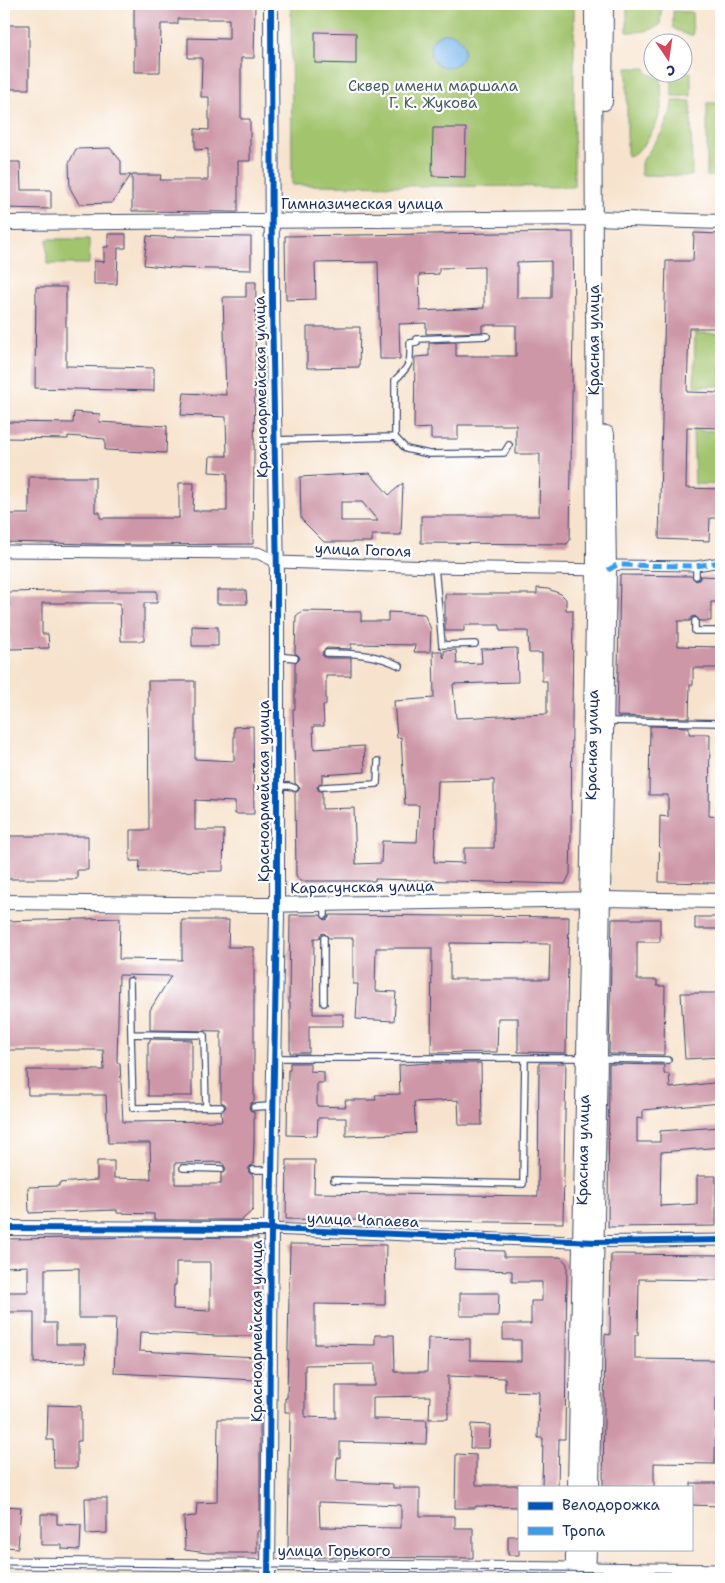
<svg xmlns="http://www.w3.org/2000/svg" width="725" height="1583" viewBox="0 0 725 1583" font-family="'Shantell Sans',sans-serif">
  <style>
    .green { fill: #a2c46d; stroke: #5e7a66 }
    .water { fill: #7bb7ed; stroke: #4b73a6 }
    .building { fill: #ce97a8; fill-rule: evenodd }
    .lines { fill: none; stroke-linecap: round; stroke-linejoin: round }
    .service-casing { stroke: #3c4a6f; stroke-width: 8 }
    .pedestrian-casing { stroke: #3c4a6f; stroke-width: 11 }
    .minor-casing { stroke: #3c4a6f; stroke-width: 13 }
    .tertiary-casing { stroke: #3c4a6f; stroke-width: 16 }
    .secondary-casing { stroke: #3c4a6f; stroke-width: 18 }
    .service { stroke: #fff; stroke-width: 5.5 }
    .pedestrian { stroke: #fff; stroke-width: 9 }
    .minor { stroke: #fff; stroke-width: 11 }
    .tertiary { stroke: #fff; stroke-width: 14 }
    .secondary { stroke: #fff; stroke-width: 16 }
    .tram { stroke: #1b2f5e; stroke-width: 1 }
    .quiet { stroke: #3b9de6; stroke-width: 5; stroke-dasharray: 10 5; stroke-linecap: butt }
    .cycleway-casing { stroke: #fff; stroke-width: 9 }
    .cycleway { stroke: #0057b8; stroke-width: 6 }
    .labels { text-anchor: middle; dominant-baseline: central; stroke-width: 4.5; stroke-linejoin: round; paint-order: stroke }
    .park-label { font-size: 15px; fill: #445c62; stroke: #fff }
    .street-label { font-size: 15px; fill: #1b2f5e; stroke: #fff }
  </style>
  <rect width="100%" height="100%" fill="#fff"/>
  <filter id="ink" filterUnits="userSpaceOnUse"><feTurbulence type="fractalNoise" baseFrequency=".02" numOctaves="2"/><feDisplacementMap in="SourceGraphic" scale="10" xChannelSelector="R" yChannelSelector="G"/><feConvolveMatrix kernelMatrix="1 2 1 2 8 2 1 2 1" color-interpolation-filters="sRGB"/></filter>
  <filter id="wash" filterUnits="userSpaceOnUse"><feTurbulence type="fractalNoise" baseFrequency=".0096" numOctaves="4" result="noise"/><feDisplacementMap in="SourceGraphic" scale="20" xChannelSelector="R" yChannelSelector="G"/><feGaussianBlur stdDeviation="1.12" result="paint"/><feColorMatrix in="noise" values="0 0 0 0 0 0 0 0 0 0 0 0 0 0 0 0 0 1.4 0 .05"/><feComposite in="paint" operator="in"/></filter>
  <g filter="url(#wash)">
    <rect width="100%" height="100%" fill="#f7e3cd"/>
    <path class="green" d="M291,4H574V187L292,185Z
      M627,4H662L660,25C649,32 640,32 627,32Z
      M673,11L692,12L693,35C685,36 680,31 673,28Z
      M627,68H646L647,73L661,79L662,106L656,125L645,143L635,154L627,156Z
      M685,72H691V96H672V79L682,75Z
      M672,101H691L692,176L641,175V163L662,132L671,111Z
      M707,103H721V176H707Z
      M47,239H89V264H47Z
      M695,333H721V386H694Z
      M693,430L721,431V485L695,484Z"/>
    <path class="water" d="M430 50a17 17 0 1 1 34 0a17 17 0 1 1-34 0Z"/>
    <g id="blocks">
      <path class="building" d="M134,4H255L254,58H241V119H250V161H238V212L132,211V175H161L160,180H208V149L195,150V129L209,130V97H201L202,58H188V38L229,39V19H178V24H161L160,72H134Z
        M7,25H29V89H7Z
        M315,32L356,33V64L315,63Z
        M433,128H466L465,177L432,176Z
        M110,148L121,161V175H131L112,203L79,204L70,188L69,163L76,149Z
        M4,162H20L21,190H51V209L4,208Z
        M573,232L574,321H573L570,540L567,544L421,543V516H539L540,454H516V425H458V439H431V428L414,429L415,357L429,356V343L456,342V356H516V325H482V332L426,334V323L399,324L400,359H380L378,262L315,263L316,299L286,300L285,236ZM551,261V298H517V262ZM484,267V308L420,311L419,275L439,274V268Z
        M694,233L721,234V328H689L687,392L721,393V428L687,427L686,488L721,489V518H710L709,541L659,539L666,261H693Z
        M108,234H126V248H118L117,284H94V261L104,262V247H108Z
        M147,236L175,238V236L251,237V270L174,268L144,265Z
        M246,282H256L253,544L136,545L4,542V514H29V477H95V512H100V518H179V483H194L193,511H227V473L209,472L210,456H227L226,417L181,415L184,393L226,395L223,297H246Z
        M36,287H66V366L154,368V391L35,388Z
        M307,327H360L359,367L307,368Z
        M74,412L100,414L99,422L167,426L166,453L105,450V439L68,436V439L4,438V422L73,423Z
        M370,473L389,495L403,483L401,535H372V542H324L301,519L300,477ZM341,502H362L378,521H341Z
        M620,575L691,576L696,581L699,580L701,576L721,577V602H711V621H700L695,616L692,617L690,621H678V646L720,647V668H693V685H690L689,718L617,716Z
        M537,588L548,589L561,594L566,599V610H573L571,836L570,874L565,884L375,879V881H300L296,875L295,793L298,791L300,788L295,783L293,709H295V663L298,661L300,658L298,655L295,653L296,616L302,611L361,612V621H388V612L424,614L431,629L430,652H414L415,645L351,644V649L327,648L322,652L323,656L326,658H351V676H326V705H323L324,726H313L314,749L364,746L365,772L322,775V782L317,787L318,790L322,792V809L354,808L356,864L381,863L382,841L417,842L419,805H405L401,737L397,738L394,701L434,698L433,651H441L444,658V651L456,650L457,664L482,663L481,649L517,648L518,682L453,684L456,718L547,714V681H542V653H529L528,631H500V625H464V631H445V594H537ZM494,780V848H464V863L434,862L438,781Z
        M217,590H246L247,604H217Z
        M55,591H157V603H144V641H121L120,603H42V634H48L49,648L10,649L9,592Z
        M192,626L218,627V646H192Z
        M148,681H195V759L234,761V727L253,726L254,814H235V802L195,800V830H224L223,871L139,872L140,861H130V830H149Z
        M650,726L689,727V734H710L709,816L720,817L719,883L659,882L660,816L668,817V795H649Z
        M4,836H88V870H77V879H4Z
        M290,915H320L325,920L328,919L330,915L569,917L566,1053L518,1052V1018H498L497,1052L431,1053L432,948H376L375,991L396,992L394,1021L356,1019L358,984H353V938H329L324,933L321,934L319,938H314L313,1014H343V1026H309V1053H290V1003H289ZM450,943L550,944L549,979H450Z
        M695,917H721V929H695Z
        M120,918L119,959L182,960V920H229L228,947H254V1102L251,1103L249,1107L250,1110L254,1112V1142L253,1165L250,1166L248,1170L249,1173L253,1175V1210L242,1220H154V1214L117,1213V1210L29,1213L28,1187L59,1186V1183L97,1180V1161H114V1178L151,1179L150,1143H108L106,1095H28L27,1070H104L103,1050H4V921ZM119,975L171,976L150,1010V1030L221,1031V1102L225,1104L226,1107L221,1112L222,1121L123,1122L120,1063H117ZM222,1162L226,1169L225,1172L221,1174V1184H175V1163Z
        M612,919H660V942H637V980H657V986H665L664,1055L609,1054Z
        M681,993H721V1057L685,1059Z
        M150,1039L192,1040V1096H148V1042H150Z
        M290,1063H310V1071L324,1072V1083H317V1106L346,1107L345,1100H376L375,1095L400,1094L399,1065L431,1063H481L482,1125H459L458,1100L414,1102L416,1133L346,1136V1118H318L317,1136L287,1135L288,1070H290Z
        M539,1063H566L563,1223L286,1219L287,1160H315L314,1193L538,1196Z
        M609,1064L664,1065V1074H669L670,1088L721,1082V1103L643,1110V1119L637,1118V1142H660V1131L721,1127V1147L661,1152L660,1206L697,1204V1176H716V1226L608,1227Z
        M154,1237L258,1238V1336H216L140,1332L139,1351L257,1357L255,1380L114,1373L116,1318H79V1268L45,1269V1323H56V1344H85L86,1362L34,1363V1312H4V1292H28V1266L4,1267V1239ZM176,1262H210V1311L173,1309L174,1285H176Z
        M290,1244L386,1245L385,1305L315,1304V1344L375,1345V1335H394L395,1372H427L428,1338L470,1339V1360L521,1361V1340H503V1324H531V1301H542V1282H512V1271L454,1269L455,1250L504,1251V1257H561L567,1264L565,1439H559L558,1487H542L543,1438H538L539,1392L505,1391V1378L448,1376V1419H429L430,1396L373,1397V1419L427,1420L426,1444L340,1442V1458H337L336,1481L393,1484V1488H420V1516H455V1528H473V1558L295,1557L288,1548L290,1412H285V1398H287ZM375,1364V1386H336V1418L305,1417V1365ZM319,1502L401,1505V1528L320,1527Z
        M611,1254L721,1255V1280L639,1279L638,1335H635V1359L721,1360V1398H716L715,1464L654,1463V1487H603L605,1334L610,1335Z
        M460,1293H499L498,1316H460Z
        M48,1405L81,1406V1441H77V1468H54L53,1440H47Z
        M218,1419H260V1529L257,1532V1553H207L185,1550L184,1517L196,1516L197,1503L217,1502Z
        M471,1424L490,1425L489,1448H470Z
        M456,1454L476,1455V1485H519V1507L476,1506L475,1508H455Z
        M691,1483H721V1506L691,1505Z
        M85,1498H107V1533L86,1534Z
        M4,1506L21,1507L18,1548L4,1547Z
        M41,1514H57V1524L81,1525L80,1550L62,1549V1545H41Z
        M508,1536H519V1555H508Z"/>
    </g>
  </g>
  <g filter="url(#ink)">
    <use href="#blocks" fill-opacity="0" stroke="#3c4a6f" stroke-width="1"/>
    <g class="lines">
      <g class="service-casing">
        <path id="service" d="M395,437V380C410,366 411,363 410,343L417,342V339L487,336
          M275,440L395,437L406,449L429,454L504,453L509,445
          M435,567L442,645L475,644
          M696,576V566
          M695,621V631H721
          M327,653C351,653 378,654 400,666
          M277,656L295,658
          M607,721L721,723
          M278,786H289L295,788
          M322,787L377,784L378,761
          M325,904V915
          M130,981L131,1034
          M324,1003V938
          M274,1058H584
          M600,1059L668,1060
          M206,1107L204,1035L131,1034L133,1108L221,1107
          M254,1107L272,1106
          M183,1168L221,1169
          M253,1170H271
          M334,1180L523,1184L525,1058"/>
      </g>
      <g class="pedestrian-casing">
        <path id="pedestrian" d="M608,570L617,565L696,566L721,562"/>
      </g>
      <g class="minor-casing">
        <path id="minor" d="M4,551L258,553L277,562L435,567L603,570
          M271,1229L570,1242L721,1240
          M4,1563L574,1568
          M587,1568L721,1570"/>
      </g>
      <g class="tertiary-casing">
        <path id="tertiary" d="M4,223L594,218L721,222
          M4,902L258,905L602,899L721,901
          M4,1228L271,1229
          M268,1579L271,1229L277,913V576L272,304L271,4"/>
      </g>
      <g class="secondary-casing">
        <path id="secondary" d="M604,102L605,4
          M576,1487L595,570L593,4
          M591,1487L608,570L606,434
          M574,1579V1549
          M587,1579L588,1549"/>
      </g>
      <use href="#service" class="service"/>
      <use href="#pedestrian" class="pedestrian"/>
      <use href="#minor" class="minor"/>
      <use href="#tertiary" class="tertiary"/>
      <use href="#secondary" class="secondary"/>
      <path class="tram" d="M4,1565L721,1573"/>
      <path class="quiet" d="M608,570L617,565L696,566L721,562"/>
      <g class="cycleway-casing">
        <path id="cycleway" d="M4,1228L271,1229L596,1242L721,1240
          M268,1579L271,1229L277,913V576L272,304L271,4"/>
      </g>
      <use href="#cycleway" class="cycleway"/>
    </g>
  </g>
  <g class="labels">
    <g class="park-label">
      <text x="433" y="86">Сквер имени маршала<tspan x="433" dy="17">Г. К. Жукова</tspan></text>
    </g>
    <g class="street-label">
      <text x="362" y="204">Гимназическая улица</text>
      <text transform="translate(594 340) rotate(-90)">Красная улица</text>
      <text transform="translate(261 387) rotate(-91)">Красноармейская улица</text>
      <text transform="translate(363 550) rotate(2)">улица Гоголя</text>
      <text transform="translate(592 745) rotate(-89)">Красная улица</text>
      <text transform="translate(264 791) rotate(-90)">Красноармейская улица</text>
      <text transform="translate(362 887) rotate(-1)">Карасунская улица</text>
      <text transform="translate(583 1150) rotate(-89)">Красная улица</text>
      <text transform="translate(363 1220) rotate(2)">улица Чапаева</text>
      <text transform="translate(257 1331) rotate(-90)">Красноармейская улица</text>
      <text x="334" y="1551">улица Горького</text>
    </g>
  </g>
  <rect width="725" height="1583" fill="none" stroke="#fff" stroke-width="20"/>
  <rect x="518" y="1486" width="175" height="65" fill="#ffffff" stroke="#a4acbf"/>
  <rect x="528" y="1502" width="25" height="8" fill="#0057b8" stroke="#a4acbf"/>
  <text x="562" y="1510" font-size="15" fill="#1b2f5e">Велодорожка</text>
  <rect x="528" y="1527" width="25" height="8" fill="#3b9de6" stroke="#a4acbf"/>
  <text x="562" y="1536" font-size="15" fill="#1b2f5e">Тропа</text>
  <g transform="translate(668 58) rotate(167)"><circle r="24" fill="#ffffff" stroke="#a4acbf"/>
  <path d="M0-4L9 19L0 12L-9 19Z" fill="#d1495b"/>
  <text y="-8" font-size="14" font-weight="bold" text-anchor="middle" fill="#1b2f5e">С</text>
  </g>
</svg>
